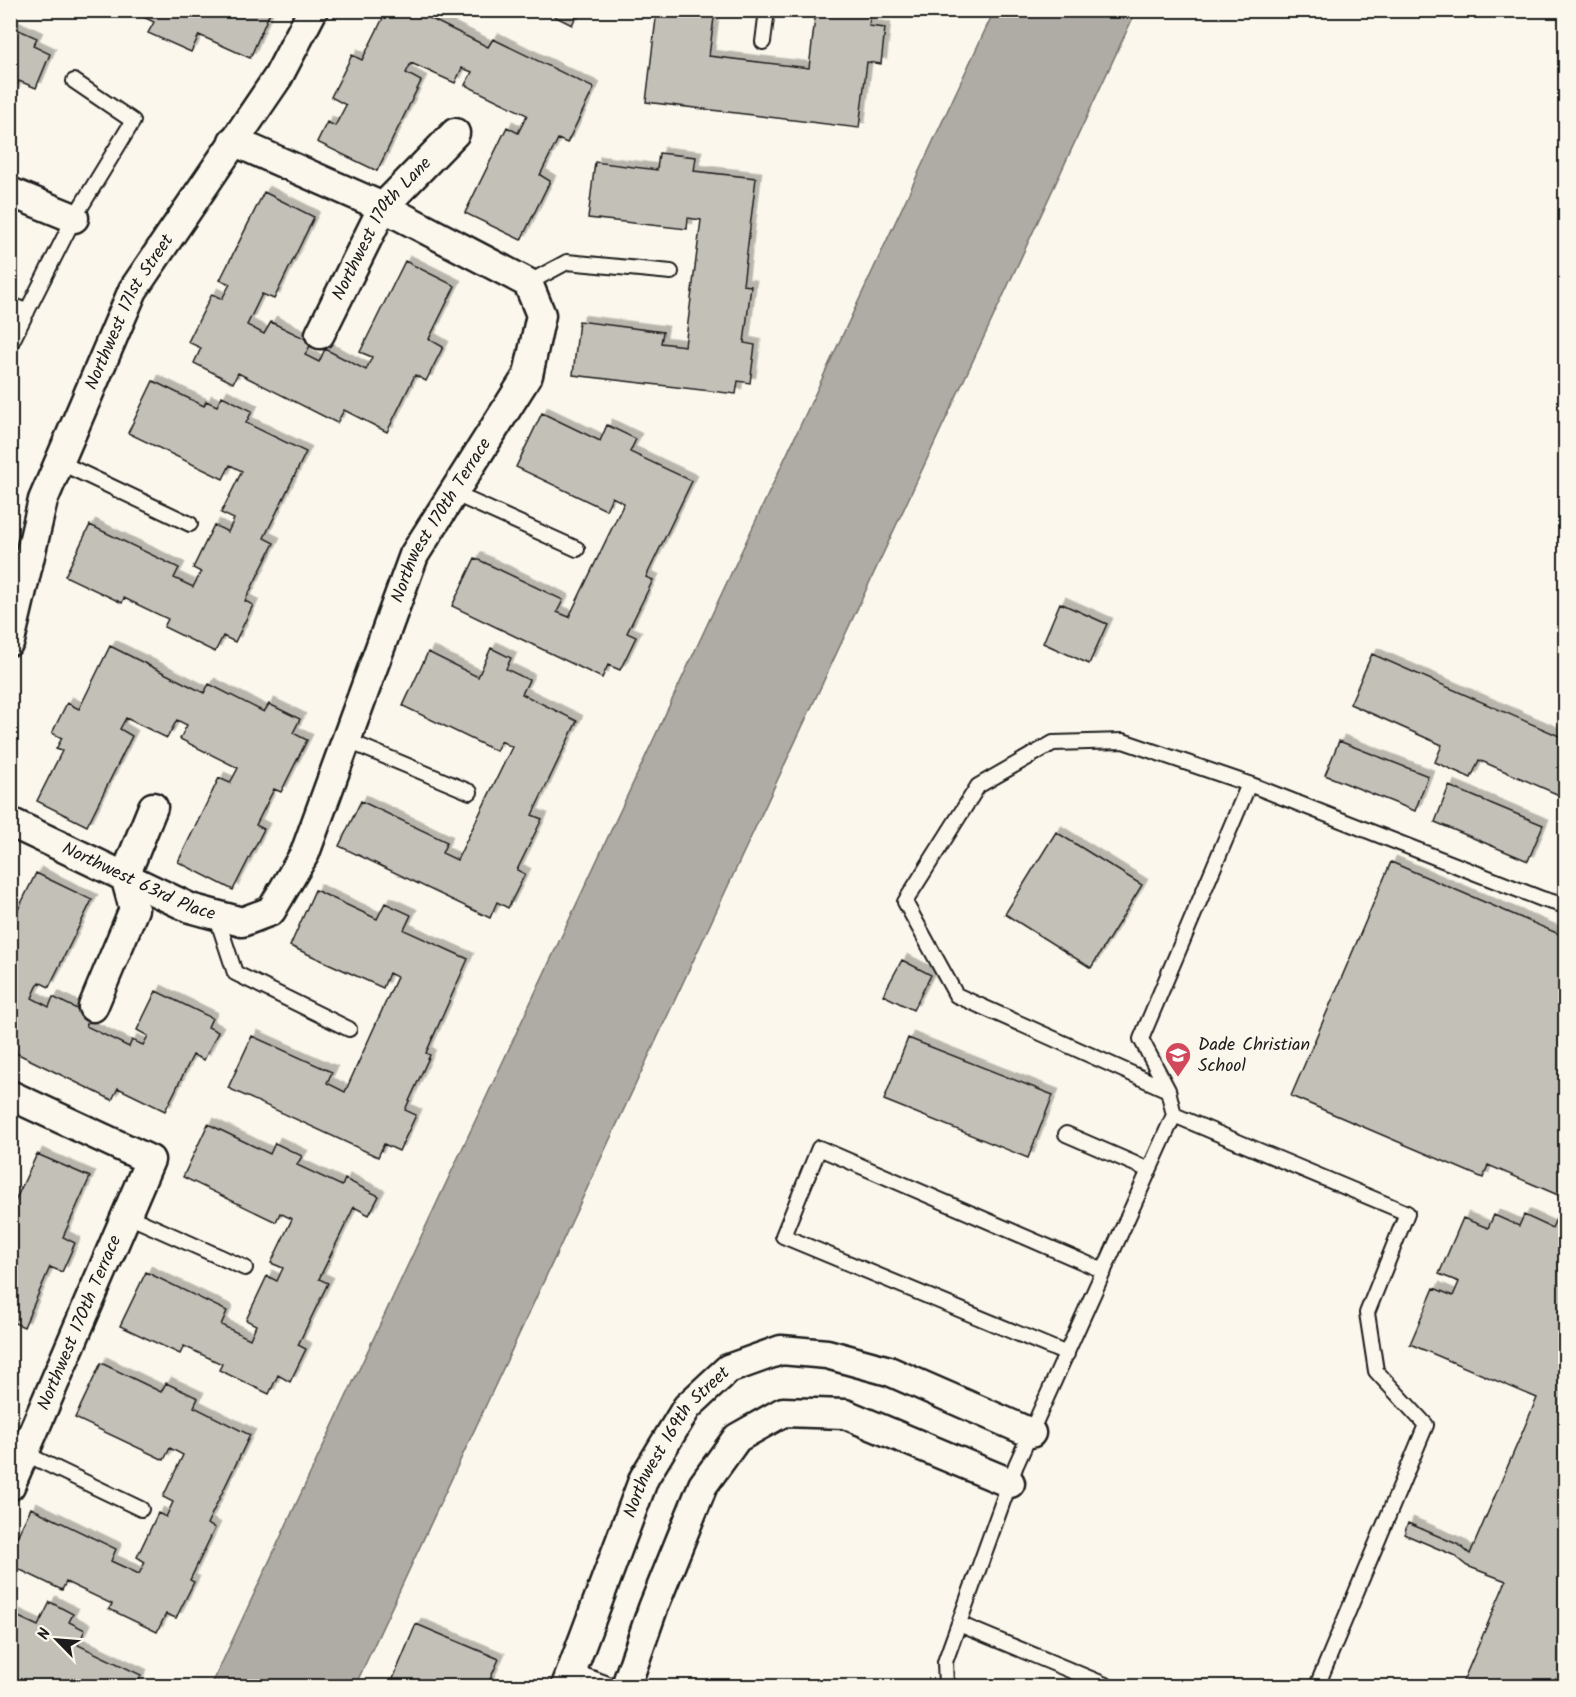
<svg xmlns="http://www.w3.org/2000/svg" width="1576" height="1697" viewBox="0 0 1576 1697" font-family="Kalam,sans-serif">
  <style>
    .water { fill: #afaca5; stroke: #74726e; stroke-width: 1.5 }
    .building { fill: #c3c0b8; stroke: #1c1c1c; stroke-width: 1.5; filter: url(#shadow) }
    .lines { fill: none; stroke-linecap: round; stroke-linejoin: round }
    .service-casing { stroke: #1c1c1c; stroke-width: 18 }
    .minor-casing { stroke: #1c1c1c; stroke-width: 33 }
    .service { stroke: #fbf7ec; stroke-width: 14 }
    .minor { stroke: #fbf7ec; stroke-width: 28 }
    .labels { text-anchor: middle; dominant-baseline: central; stroke-width: 4.5; stroke-linejoin: round; paint-order: stroke }
    .street-label { font-size: 18px; fill: #1c1c1c; stroke: #fbf7ec }
    .poi-label { font-size: 18px; fill: #1c1c1c; stroke: #fbf7ec; text-anchor: start }
  </style>
  <defs>
    <filter id="shadow"><feDropShadow dx="5.5" dy="-5.5" stdDeviation="0" flood-color="#0004"/></filter>
  </defs>
  <rect width="100%" height="100%" fill="#fbf7ec"/>
  <filter id="ink" filterUnits="userSpaceOnUse"><feTurbulence type="fractalNoise" baseFrequency=".0167" numOctaves="2"/><feDisplacementMap in="SourceGraphic" scale="12" xChannelSelector="R" yChannelSelector="G"/><feConvolveMatrix kernelMatrix="1 2 1 2 8 2 1 2 1" color-interpolation-filters="sRGB"/></filter>
  <g filter="url(#ink)">
    <path class="water" d="M994,11H1136L355,1686H211Z"/>
    <path class="building" d="M129,10H271L250,58L199,35L191,52L148,33L154,22Z
      M387,10H413L488,47L493,39L594,88L567,143L558,139L540,175L550,181L521,240L465,213L507,127L518,133L527,115L465,85L472,72L462,68L455,83L411,63L406,73L421,81L377,171L317,142L327,122L335,126L346,105L331,97L352,55L362,60Z
      M542,10H579L572,25Z
      M657,10H715L709,56L809,68L816,10H871L869,26L885,28L881,64L867,62L859,128L646,102Z
      M10,26L37,38L33,46L50,54L36,88L19,81L10,100Z
      M659,153L696,157L694,171L756,178L743,285L751,286L744,343L755,345L750,383L738,381L736,394L573,375L579,321L663,332L661,343L685,346L701,220L688,218L687,229L588,218L595,162L657,170Z
      M264,192L314,217L274,299L262,294L247,325L264,334L271,322L312,342L305,355L319,362L325,349L366,370L372,357L360,352L405,261L455,286L429,339L443,347L426,381L415,375L387,432L344,410L337,423L238,373L233,383L194,363L201,348L188,342L212,294L222,299L230,284L220,280Z
      M153,381L204,406L206,401L217,406L222,396L252,411L246,423L306,452L264,538L274,543L245,601L253,605L235,642L223,636L215,652L164,627L168,619L124,598L122,603L65,576L90,525L179,568L174,578L193,587L201,572L193,568L214,525L228,532L234,519L221,513L242,471L230,465L223,479L128,433Z
      M542,413L600,441L607,425L636,439L630,452L692,481L646,577L653,580L627,633L636,637L620,670L608,665L602,678L452,606L475,558L563,600L557,612L569,617L624,503L612,497L606,510L516,467Z
      M1060,603L1107,624L1089,664L1043,643Z
      M110,646L204,693L209,684L264,712L269,704L300,719L293,733L307,740L281,792L274,789L256,825L264,829L233,890L178,862L219,778L230,783L238,768L180,739L187,725L177,720L167,738L126,718L120,729L132,736L87,826L37,801L62,751L56,749L62,738L52,733L67,703L79,709Z
      M491,648L511,658L506,669L529,680L522,694L577,721L532,815L542,819L517,870L525,874L508,908L497,902L490,918L339,846L361,801L447,842L442,853L457,860L512,747L501,741L496,751L403,706L428,652L478,677Z
      M1372,654L1566,739V798L1479,760L1471,778L1435,762L1442,745L1350,704Z
      M1339,741L1428,776L1415,811L1325,775Z
      M1449,786L1543,825L1528,861L1435,822Z
      M1056,832L1142,885L1091,968L1005,914Z
      M1391,862L1566,937V1686H1461L1506,1581L1467,1566L1453,1555L1404,1534L1408,1523L1459,1545L1470,1554L1537,1398L1410,1344L1434,1288L1453,1296L1459,1282L1439,1274L1463,1218L1488,1228L1494,1215L1519,1226L1524,1215L1552,1228L1565,1198L1488,1165L1483,1178L1291,1096Z
      M36,873L92,900L49,987L39,982L32,998L49,1007L53,997L91,1016L86,1026L129,1047L132,1040L143,1045L148,1036L137,1030L156,991L212,1018L208,1027L218,1032L204,1060L193,1055L165,1111L118,1088L112,1100L10,1050V926Z
      M315,890L377,919L385,903L411,915L404,930L468,959L426,1053L430,1055L405,1110L416,1115L399,1151L384,1144L378,1157L228,1088L252,1036L332,1072L327,1083L345,1092L397,977L389,973L383,988L290,946Z
      M902,960L931,975L913,1010L883,995Z
      M908,1038L1053,1095L1028,1158L884,1100Z
      M208,1124L270,1154L275,1143L302,1156L297,1165L342,1186L345,1179L379,1196L369,1215L354,1207L319,1279L328,1283L298,1345L306,1349L290,1382L278,1375L269,1394L219,1370L222,1364L184,1346L180,1354L120,1326L146,1272L227,1311L221,1325L250,1339L256,1325L246,1320L267,1276L277,1281L283,1268L271,1263L292,1219L280,1213L276,1222L183,1177Z
      M37,1154L90,1177L63,1237L75,1243L62,1272L50,1267L24,1327L10,1321V1212Z
      M101,1363L161,1392L166,1383L198,1398L194,1407L250,1435L207,1524L215,1528L190,1580L194,1582L176,1618L166,1614L157,1632L109,1609L112,1604L66,1582L62,1590L10,1565V1551L31,1508L116,1549L111,1561L139,1574L145,1562L137,1557L158,1513L166,1517L173,1502L163,1497L183,1455L170,1448L164,1460L75,1418Z
      M50,1602L73,1614L69,1622L85,1630L78,1645L141,1675L135,1686H30L10,1677V1613L38,1626Z
      M416,1624L499,1659L487,1686H390Z"/>
    <g class="lines">
      <g class="service-casing">
        <path id="service" d="M763,42L767,10
          M528,283L567,262L671,272
          M10,304L27,312
          M10,345L74,218L133,121L74,81
          M59,462L190,524
          M453,493L577,549
          M346,740L470,792
          M216,915L235,973L349,1029
          M1168,1090L956,995L905,902L978,786L1053,743L1123,741L1249,784
          M1174,1115L1407,1213L1367,1313L1376,1371L1426,1425L1317,1686
          M1066,1134L1149,1170
          M126,1215L245,1268
          M1067,1354L783,1236L819,1148L1104,1271
          M24,1453L141,1509
          M959,1624L1108,1686
          M572,1671L614,1686
          M951,1686L946,1685L945,1662L1016,1465L1174,1115L1168,1090L1141,1039L1249,784L1542,899L1566,906"/>
      </g>
      <g class="minor-casing">
        <g id="minor">
          <path d="M10,192L74,218"/>
          <path id="s1" d="M320,334L383,207L455,133"/>
          <path id="s2" d="M10,641L43,500L133,290L278,77L313,10"/>
          <path id="s3" d="M10,822L190,908L242,922L271,911L305,853L414,555L528,375L541,315L528,283L383,207L233,141"/>
          <path d="M93,1007L134,909L125,876L153,807"/>
          <path d="M10,1095L150,1160L10,1486"/>
          <path id="s4" d="M566,1686L644,1478L687,1407L728,1369L781,1350L827,1354L889,1371L1031,1433"/>
          <path d="M626,1686L653,1608L703,1485L737,1438L783,1412L845,1414L1010,1483"/>
        </g>
      </g>
      <use href="#service" class="service"/>
      <use href="#minor" class="minor"/>
    </g>
  </g>
  <defs>
    <g id="school-pin" transform="scale(1.35)"><path d="M0 17L-7.5 6A9.5 9.5 0 1 1 7.5 6Z" fill="#d1495b" stroke="#fbf7ec"/><path d="M0-5L7-2L0 1L-7-2ZM-4 1L0 2.5L4 1V4Q0 6-4 4Z" fill="#fff"/></g>
  </defs>
  <g fill-rule="evenodd">
    <use href="#school-pin" x="1178" y="1055"/>
  </g>
  <g class="labels">
    <g class="street-label">
      <text stroke="none"><textPath href="#s1" startOffset="123">Northwest 170th Lane</textPath></text>
      <text stroke="none"><textPath href="#s2" startOffset="352">Northwest 171st Street</textPath></text>
      <text stroke="none"><textPath href="#s3" startOffset="712">Northwest 170th Terrace</textPath></text>
      <text stroke="none"><textPath href="#s3" startOffset="142">Northwest 63rd Place</textPath></text>
      <text transform="translate(80 1323) rotate(-67)">Northwest 17Oth Terrace</text>
      <text stroke="none"><textPath href="#s4" startOffset="270">Northwest 169th Street</textPath></text>
    </g>
    <g class="poi-label">
      <text x="1198" y="1045">Dade Christian<tspan x="1198" dy="21">School</tspan></text>
    </g>
  </g>
  <rect width="1576" height="1697" fill="none" stroke="#fbf7ec" stroke-width="36"/>
  <rect x="18" y="18" width="1540" height="1661" fill="none" stroke="#1c1c1c" stroke-width="2" filter="url(#ink)"/>
  <g transform="translate(57 1640) rotate(295)" stroke="#fbf7ec" stroke-width="4.5" paint-order="stroke">
  <path d="M0-4.5L10 22L0 15L-10 22Z" fill="#1c1c1c"/>
  <text y="-9" font-size="16" font-weight="bold" text-anchor="middle" fill="#1c1c1c">N</text>
  </g>
</svg>
